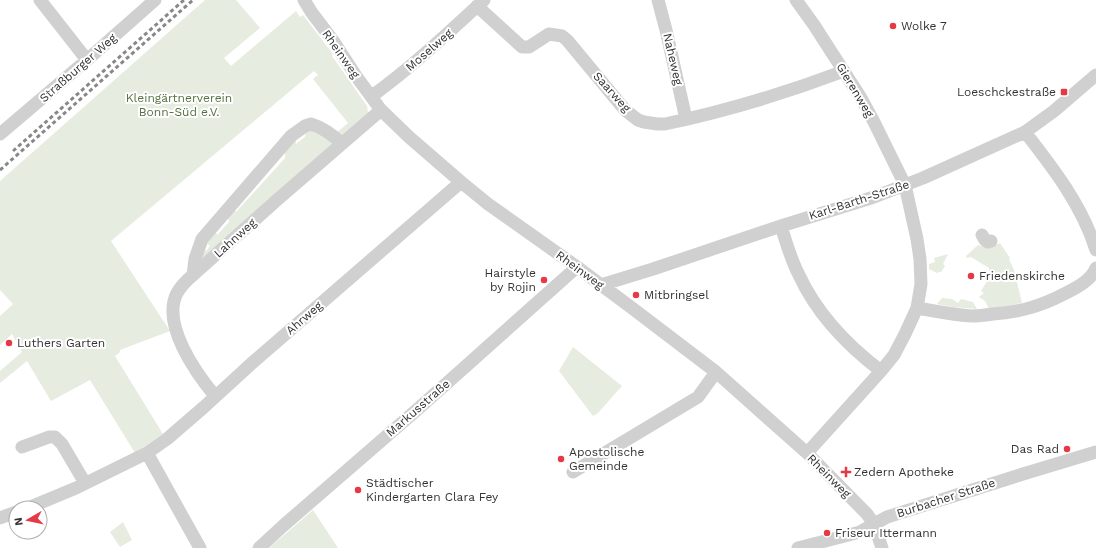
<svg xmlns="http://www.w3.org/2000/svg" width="1096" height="548" viewBox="0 0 1096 548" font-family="'Work Sans',sans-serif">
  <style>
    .green { fill: #e6ecdf }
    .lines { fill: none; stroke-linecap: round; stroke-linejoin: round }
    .minor { stroke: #d0d0d0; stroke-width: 13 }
    .rail { stroke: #888; stroke-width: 3; stroke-dasharray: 4 3; stroke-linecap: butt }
    .poi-dot { fill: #e63946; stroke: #fff; stroke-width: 1.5 }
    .labels { text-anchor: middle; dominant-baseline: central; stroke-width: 4; stroke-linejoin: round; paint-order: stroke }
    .poi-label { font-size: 12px; fill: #333; stroke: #fff; text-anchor: start }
    .street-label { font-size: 12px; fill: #333; stroke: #fff }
    .park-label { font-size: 12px; fill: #56703f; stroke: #fff }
  </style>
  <rect width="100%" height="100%" fill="#fff"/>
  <path class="green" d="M205,0H236L260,28L224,58L231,66L296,11L300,17L303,15L333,54L332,56L367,106L368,113L343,135H340L335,134L348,123L313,79L318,75L314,71L111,241L170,331L120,350V352L115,356L163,434L135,453L90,380L51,401L27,361L0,383V371L22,352L12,334L0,345V316L13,304L0,290V181Z
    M311,127L330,141L332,145L198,262L200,247L206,251L210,246L204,241L214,227L217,235L229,222L227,213L233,207L236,212L285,158V146L296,135V144L305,137L306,129Z
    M1000,243L1010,258L1009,259L1014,270L1022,303L989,309L985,301L979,297L984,293L981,291L990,276L989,268L971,257L967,258L966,256L978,245L990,248Z
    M948,254L943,264L945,266L941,272H939L937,273L929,269V264L935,262L934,258Z
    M942,298L952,299L958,303L961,299L973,302L977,309L953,307L937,304Z
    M573,347L622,386L598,413L593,416L559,371Z
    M313,510L338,548H269Z
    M123,522L132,540L120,547L110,532Z"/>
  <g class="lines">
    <path class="minor" d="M40,0L87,60
      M304,0L312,13L334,42L356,76L381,110L409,137L461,182L488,204L577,267L632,308L716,372L807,453L867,514L874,524L882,548
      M658,0L666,30L686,119
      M796,0L814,25L861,98L874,122L905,185L917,239L920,259L921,284L917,308L905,334L894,355L881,371L807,453
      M477,6L522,47H529L549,34L562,36L567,40L625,110L638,120L644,122L657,124H665C726,111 786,93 844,71
      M372,96C412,67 447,34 484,0
      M1025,132C1053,168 1082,205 1096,250
      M0,134L87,60L155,0
      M781,226C786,242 791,260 799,275C817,314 848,346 881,371
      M982,235L985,240L988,242L991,241
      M193,275L195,259L202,239L291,136L305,126L311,124C324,128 333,135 342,144
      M601,285L653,269L781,226L874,197L923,178L1025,132L1054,111L1096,75
      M917,308C935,311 953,315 972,316C979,316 986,315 993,314C1021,312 1041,306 1066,293C1078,287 1091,280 1096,268
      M215,396C196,373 161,324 177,293C181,286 187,280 193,275L277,200L381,110
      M22,447L49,437H55L62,444L85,483
      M147,453L200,548
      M573,472L698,397L716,372
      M28,508L76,488L147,453L167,439L204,407L252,363L461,182
      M0,518L16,512
      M259,548L284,525L419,408L577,267
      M798,548L860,532L887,517L1023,474L1096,452"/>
    <path class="rail" d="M13,151L184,0
      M0,170L193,0"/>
  </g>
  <g class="poi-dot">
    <circle cx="893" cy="26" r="4"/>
    <rect x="1060" y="88" width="8" height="8" rx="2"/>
    <circle cx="971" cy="276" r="4"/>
    <circle cx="544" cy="280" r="4"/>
    <circle cx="636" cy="295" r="4"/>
    <circle cx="9" cy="343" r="4"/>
    <circle cx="1067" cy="449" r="4"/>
    <circle cx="561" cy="459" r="4"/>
    <path d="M844 466h4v4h4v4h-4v4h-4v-4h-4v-4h4z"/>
    <circle cx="358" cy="490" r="4"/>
    <circle cx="827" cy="533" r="4"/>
  </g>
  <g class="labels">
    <g class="poi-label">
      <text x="901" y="26">Wolke 7</text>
      <text x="1056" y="92" text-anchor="end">Loeschckestraße</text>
      <text x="536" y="273" text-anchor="end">Hairstyle<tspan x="536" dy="14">by Rojin</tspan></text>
      <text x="979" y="276">Friedenskirche</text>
      <text x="644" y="295">Mitbringsel</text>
      <text x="17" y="343">Luthers Garten</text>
      <text x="1059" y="449" text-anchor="end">Das Rad</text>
      <text x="569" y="452">Apostolische<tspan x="569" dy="14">Gemeinde</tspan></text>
      <text x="854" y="472">Zedern Apotheke</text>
      <text x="366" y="483">Städtischer<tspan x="366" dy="14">Kindergarten Clara Fey</tspan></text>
      <text x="835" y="533">Friseur Ittermann</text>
    </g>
    <g class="street-label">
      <text transform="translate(429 50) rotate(-41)">Moselweg</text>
      <text transform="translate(341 54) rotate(55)">Rheinweg</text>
      <text transform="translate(673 59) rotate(77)">Naheweg</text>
      <text transform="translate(78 68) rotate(-41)">Straßburger Weg</text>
      <text transform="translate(855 90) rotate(59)">Gierenweg</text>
      <text transform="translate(612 92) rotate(48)">Saarweg</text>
      <text transform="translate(859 200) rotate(-18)">Karl-Barth-Straße</text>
      <text transform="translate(235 238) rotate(-42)">Lahnweg</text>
      <text transform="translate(580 270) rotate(36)">Rheinweg</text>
      <text transform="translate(304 318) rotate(-41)">Ahrweg</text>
      <text transform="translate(418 408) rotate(-41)">Markusstraße</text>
      <text transform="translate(829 476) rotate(45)">Rheinweg</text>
      <text transform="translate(946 498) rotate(-18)">Burbacher Straße</text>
    </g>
    <g class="park-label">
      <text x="179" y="98">Kleingärtnerverein<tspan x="179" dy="14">Bonn-Süd e.V.</tspan></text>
    </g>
  </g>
  <g transform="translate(28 520) rotate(261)"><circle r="19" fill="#ffffff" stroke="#adadad"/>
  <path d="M0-3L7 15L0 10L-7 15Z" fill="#e63946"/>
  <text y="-6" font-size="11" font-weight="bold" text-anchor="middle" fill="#333333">N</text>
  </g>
</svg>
